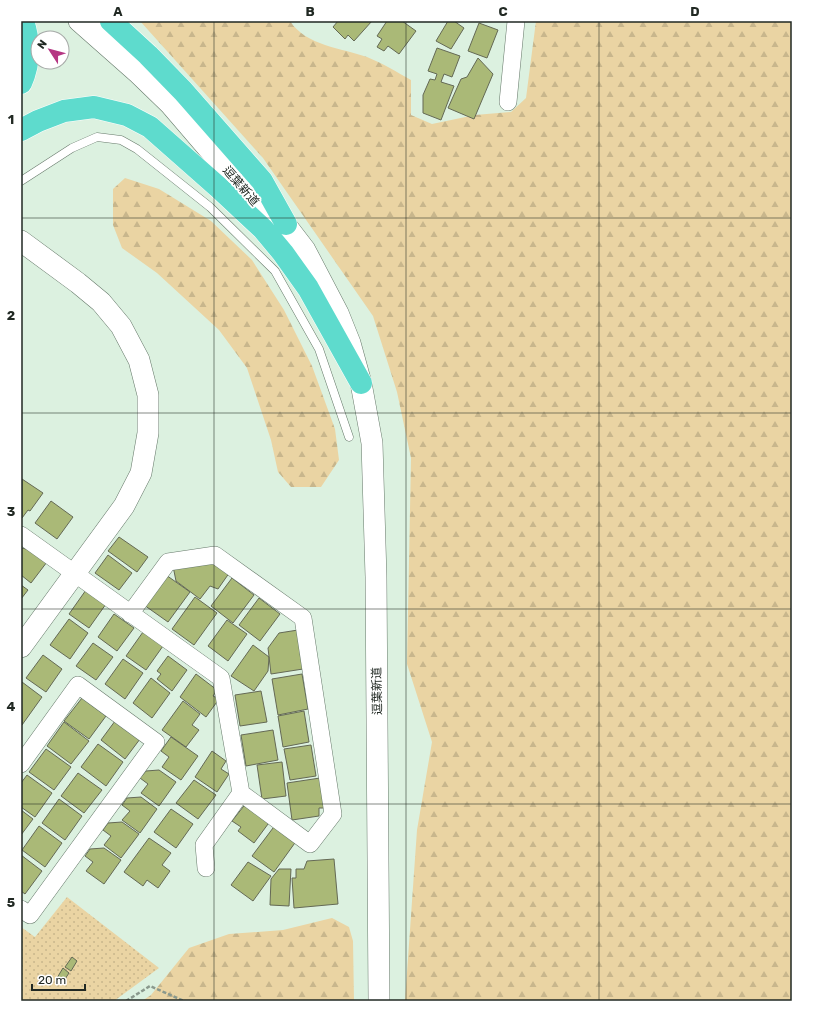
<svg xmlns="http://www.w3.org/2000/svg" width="813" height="1022" viewBox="0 0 813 1022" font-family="Rubik,'Noto Sans JP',sans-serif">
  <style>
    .grass { fill: url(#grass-dots) }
    .forest { fill: url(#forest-firs) }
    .building { fill: #aab977; stroke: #646955 }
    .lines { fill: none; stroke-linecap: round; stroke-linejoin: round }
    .service-casing { stroke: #66796a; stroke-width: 9 }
    .minor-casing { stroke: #66796a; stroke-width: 18 }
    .tertiary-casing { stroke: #66796a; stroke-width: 22 }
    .motorway-casing { stroke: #fff; stroke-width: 23 }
    .path { stroke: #8a998d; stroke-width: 2.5; stroke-dasharray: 4 2; stroke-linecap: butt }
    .service { stroke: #fff; stroke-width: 8 }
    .minor { stroke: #fff; stroke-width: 17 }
    .tertiary { stroke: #fff; stroke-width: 21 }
    .motorway { stroke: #5edbcd; stroke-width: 22 }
    .grid { fill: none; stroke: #212923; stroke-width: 1; stroke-opacity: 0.55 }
    .labels { text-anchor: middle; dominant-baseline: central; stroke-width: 3.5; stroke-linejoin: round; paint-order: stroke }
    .street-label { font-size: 12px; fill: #212923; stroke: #fff }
    .neatline { fill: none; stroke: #212923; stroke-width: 1.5 }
    .grid-label { font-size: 13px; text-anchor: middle; font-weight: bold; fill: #212923 }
  </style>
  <defs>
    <pattern id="grass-dots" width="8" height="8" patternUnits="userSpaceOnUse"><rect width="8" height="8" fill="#ead4a3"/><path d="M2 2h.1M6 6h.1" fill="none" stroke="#c8b68c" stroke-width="1.8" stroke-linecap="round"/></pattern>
    <pattern id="forest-firs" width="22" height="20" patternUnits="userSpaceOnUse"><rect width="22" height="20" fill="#ead4a3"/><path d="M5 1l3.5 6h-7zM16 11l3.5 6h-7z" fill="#c8b68c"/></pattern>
  </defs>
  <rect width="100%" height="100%" fill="#dcf1e0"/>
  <path class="grass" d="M67,897L159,968L114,1001H21V927L35,937Z"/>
  <path class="forest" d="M140,21H290C306,46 342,48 367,57C382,63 397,72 411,80V115L432,124L475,115L511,112L526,98L536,21H792V1001H405L417,830L432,742L407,664L411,458L397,392L373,316L263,158Z
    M125,178L159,189L211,221L252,260L284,310L312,366L335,429L339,460L321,487H291L278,472L271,440L247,368L219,330L157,273L122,248L113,225V189Z
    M332,918L349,927L353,941L354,1001H142L151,995L189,948L229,934L283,930Z"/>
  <path class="building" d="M338,21H372L354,41L348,35L345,39L333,27Z
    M387,21H402L416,31L399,54L388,46L384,51L377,47L382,39L377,36Z
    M448,21H454L464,28L451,49L436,41Z
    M479,23L498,30L487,58L468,51Z
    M437,48L460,56L452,77L444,74L441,82L454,86L441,120L423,113V95L430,79L435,80L437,74L428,71Z
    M478,58L493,74L474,119L448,108L461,79L467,77Z
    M22,479L43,493L30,511L28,510L22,518Z
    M51,501L73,517L57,539L35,523Z
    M119,537L148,557L137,572L108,551Z
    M30,543L50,558L31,583L21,575V550L22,548L26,549Z
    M108,555L132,573L119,590L95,573Z
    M217,558L232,569L218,589L210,586L200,599L176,581L173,566Z
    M166,575L190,592L168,622L144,605Z
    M232,578L254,595L233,623L211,606Z
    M21,585L28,590L21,599Z
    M86,590L106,604L89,628L69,614Z
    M195,597L217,613L194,645L172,629Z
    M259,598L280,614L260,641L239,625Z
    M114,614L134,628L117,651L98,637Z
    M69,619L88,633L70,659L50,645Z
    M227,620L247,634L228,661L208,646Z
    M298,630L303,669L271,674L268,648L279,633Z
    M143,632L163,646L146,670L126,656Z
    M93,643L113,657L96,680L76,666Z
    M253,645L269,657L268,671L254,691L231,676Z
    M43,655L62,669L46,692L26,678Z
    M168,656L187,670L172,691L157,679L161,674L157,671Z
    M123,659L143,673L125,699L105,684Z
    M196,674L217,690L213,696L219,699L206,717L180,697Z
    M302,674L308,709L278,715L272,679Z
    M151,678L170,693L152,718L133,703Z
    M22,682L42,697L22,725L21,684Z
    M261,691L267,722L240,726L235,695Z
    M82,698L106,716L89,739L64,721Z
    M183,701L200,714L192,725L199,730L186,747L162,730Z
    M304,711L309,742L283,747L278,716Z
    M118,717L143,735L125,759L101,740Z
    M64,722L89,741L71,764L47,746Z
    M273,730L278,760L246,766L241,735Z
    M171,737L198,756L181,780L162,767L169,757L161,751Z
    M98,744L123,762L106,786L81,767Z
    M311,745L316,776L290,780L284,749Z
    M46,749L71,767L54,790L29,772Z
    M212,751L226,761L221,769L229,774L217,792L195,777Z
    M282,762L286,796L262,799L257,765Z
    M159,770L176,782L159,806L141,793L148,784L140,778L146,771Z
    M78,773L102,790L84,813L61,796Z
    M27,775L52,793L35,817L21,807V783Z
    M320,778L324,808H319V816L292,820L287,783Z
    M194,780L216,795L198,819L176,803Z
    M141,797L157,809L140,833L122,820L130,811L122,805L127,798Z
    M59,799L82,816L65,840L42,823Z
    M247,802L271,820L254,843L238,831L241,827L232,821Z
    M171,809L193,824L176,848L154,832Z
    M21,810L33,819L21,835Z
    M122,822L139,834L121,858L104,845L111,836L103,830L108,823Z
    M276,824L297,840L274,872L252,856Z
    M39,826L62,843L45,867L22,850Z
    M149,838L171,853L162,865L170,871L158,888L147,880L143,886L124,872Z
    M104,848L121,860L104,884L86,871L93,862L85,856L90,849Z
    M21,855L42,871L25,894L21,891Z
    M334,859L338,904L294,908L292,878H296V869H304L307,861Z
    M248,862L271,876L253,901L231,885Z
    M279,869H291L289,906L270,905L271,879Z
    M72,957L77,961L71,971L65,967Z
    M63,968L69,973L63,982L57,978Z"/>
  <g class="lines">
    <g class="service-casing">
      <path id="service" d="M21,181L72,148L97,137L121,140L137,149L210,207L275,271L319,349L349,437"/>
    </g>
    <g class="minor-casing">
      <path id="minor" d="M508,102L516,21
        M21,535L221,678L241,793L310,844L333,814L303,618L215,555L168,562L130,614
        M21,764L78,685L156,742L30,915L21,909
        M206,868L204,845L241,793"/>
    </g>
    <g class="tertiary-casing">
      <path id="tertiary" d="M79,21L139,74L170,104L278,230
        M95,21L123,45
        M275,211L305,250L338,313L350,343L361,383L372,443L376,577L379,1001
        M21,241L78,283L101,302L121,326L139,360L148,395V433L141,473L124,506L21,647"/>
    </g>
    <g class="motorway-casing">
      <path id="motorway" d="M111,21L148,55L183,91L262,181L286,224
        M21,83C30,63 30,42 23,21
        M21,130L38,121L64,111L94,107L127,115L150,127L218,187L263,229L283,253L308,288L361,383"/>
    </g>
    <path class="path" d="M126,1001L150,986L184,1001"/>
    <use href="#service" class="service"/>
    <use href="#minor" class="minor"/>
    <use href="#tertiary" class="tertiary"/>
    <use href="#motorway" class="motorway"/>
  </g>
  <path class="grid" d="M214,21V1001M406,21V1001M599,21V1001M21,218H792M21,413H792M21,609H792M21,804H792"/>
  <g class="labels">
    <g class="street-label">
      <text transform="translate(241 186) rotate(49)">逗葉新道</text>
      <text transform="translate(377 691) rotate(-91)">逗葉新道</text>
    </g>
  </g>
  <rect width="813" height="1022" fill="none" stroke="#ffffff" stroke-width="44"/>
  <g transform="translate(50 50) rotate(306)"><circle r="19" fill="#ffffff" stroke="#a6a9a7"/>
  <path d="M0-3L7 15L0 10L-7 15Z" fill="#b53683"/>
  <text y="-6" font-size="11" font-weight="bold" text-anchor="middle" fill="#212923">N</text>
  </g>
  <path d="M32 984v6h53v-6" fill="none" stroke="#212923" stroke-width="2"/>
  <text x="38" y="984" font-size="12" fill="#212923" stroke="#ffffff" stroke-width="3" paint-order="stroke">20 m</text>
  <rect x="22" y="22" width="769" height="978" class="neatline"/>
  <g class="grid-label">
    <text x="118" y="16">A</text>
    <text x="310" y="16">B</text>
    <text x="503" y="16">C</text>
    <text x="695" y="16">D</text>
    <text x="11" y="124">1</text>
    <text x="11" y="320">2</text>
    <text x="11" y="516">3</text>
    <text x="11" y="711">4</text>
    <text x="11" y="907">5</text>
  </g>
</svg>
